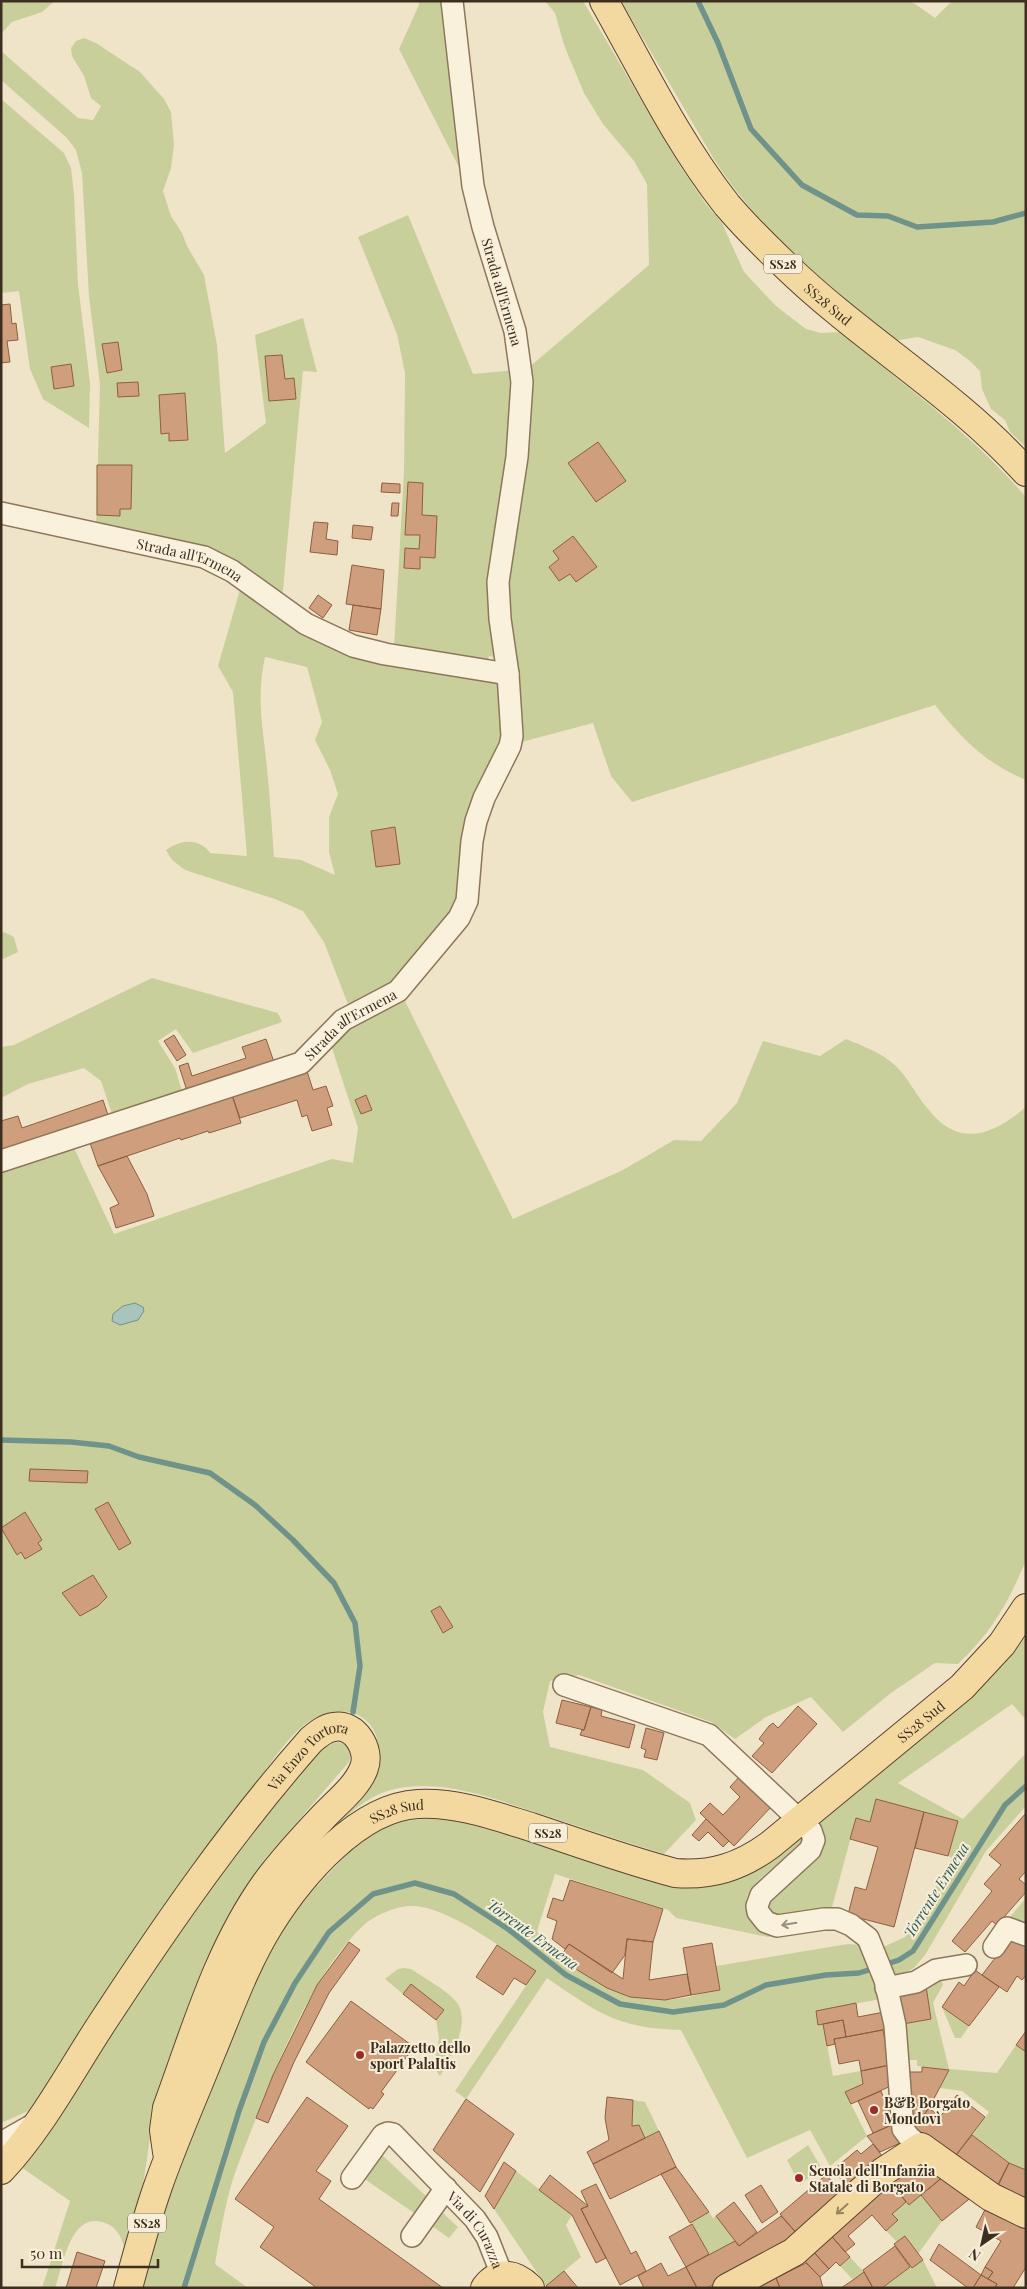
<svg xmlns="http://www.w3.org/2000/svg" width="1027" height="2289" viewBox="0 0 1027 2289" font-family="'Playfair Display',serif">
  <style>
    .green { fill: #c9cf9b; fill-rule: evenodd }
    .water { fill: #a9c4bc; stroke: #6f938a }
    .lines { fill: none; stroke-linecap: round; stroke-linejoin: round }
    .stream { stroke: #6f938a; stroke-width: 5.5 }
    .building { fill: #cf9f7d; stroke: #8d5f41 }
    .minor-casing { stroke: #8d765c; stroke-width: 24 }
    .major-casing { stroke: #5b4430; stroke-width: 30 }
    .minor { stroke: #faf1dc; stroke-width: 21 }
    .major { stroke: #f3d9a0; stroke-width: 28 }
    .oneway { stroke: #9c907e }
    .oneway2 { stroke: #988460 }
    .poi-dot { fill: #9e2a2b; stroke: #f7eed8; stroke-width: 2 }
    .labels { text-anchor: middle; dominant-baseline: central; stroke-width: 4; stroke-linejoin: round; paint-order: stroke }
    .shield { fill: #f7eed8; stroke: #756857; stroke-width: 1 }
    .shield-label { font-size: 12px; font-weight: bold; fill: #3d2e20 }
    .street-label { font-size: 14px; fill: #3d2e20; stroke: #f7eed8 }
    .poi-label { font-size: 14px; font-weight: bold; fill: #3d2e20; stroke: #f7eed8; text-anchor: start }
    .water-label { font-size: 15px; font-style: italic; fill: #2f5d5a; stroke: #f7eed8 }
  </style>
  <rect width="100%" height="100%" fill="#f0e4c8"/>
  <path class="green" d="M1,1H55L42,12L12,22L1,34Z
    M418,1H446L468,185L399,49L419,5Z
    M545,1H583L679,164L705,203L722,223L744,272L776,306L806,329L821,333L840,332C904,385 972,434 1026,497V780C984,762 963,740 935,705L632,802L611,776L593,723L518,743L504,602L527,369L649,265L647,184L634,161L603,124L584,93L564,45L555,13Z
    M621,1H911L935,18L952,1H1026V447L1010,432L1005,420L991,409L982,389L980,371L970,361L955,350L918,337L893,341C828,286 762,233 715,161Z
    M84,38L96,43L140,72L164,99L171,112L174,145L171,168L163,191L171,216L182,233L187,246L204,275L217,345L225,453L266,423L255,335L303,318L317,372L303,371L282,601L236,566L96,527L100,385L89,297L82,173L76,150L67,138L1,80V51L78,118L93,120L101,106L91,98L84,76L72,56L71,48L76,41Z
    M1,99L64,153L71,168L74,194L78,284L90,383L89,428L43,399L30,369L19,291L1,293Z
    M408,215L473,374L516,370L500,658L489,656L487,664L394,648L404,472L405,373L397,334L358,237Z
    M241,586L292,624L502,681L506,731L459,904L397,983L349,1007L324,942L303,911L275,899L185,870L172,860L166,850C180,840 199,837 210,853L247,856L233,692L218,666ZM265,657L307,667L322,722L315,740L330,770L338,794L329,817V852L335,875L301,860L274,857C272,828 270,798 267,768C263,727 256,699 265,657Z
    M4,932L14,937L18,952L1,960V933Z
    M152,978L278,1013L282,1022L193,1053L176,1029L158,1041L175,1068L183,1094L112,1114L101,1081L84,1068L28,1084L1,1098V1047L14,1045Z
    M403,997L513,1219L623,1170L674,1140L701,1141L737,1103L763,1041L820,1056L846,1039C863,1046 882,1053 896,1066C909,1079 916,1095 928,1109C959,1149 993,1135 1026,1107V1560C1009,1602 991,1633 958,1664L935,1663L891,1693L843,1732L811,1697L766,1717L735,1739L711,1722L579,1675L550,1681L543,1712L550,1747L643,1770L690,1803L696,1820L664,1854C625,1842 586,1829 547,1816C499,1801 446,1778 395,1789C372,1794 356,1808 340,1822C363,1797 382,1782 378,1745C377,1732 370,1721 358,1715C345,1708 324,1712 311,1720C286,1736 264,1774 246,1798C170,1899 102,2006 31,2110L1,2123V1170L74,1148L114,1234L332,1159L353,1163L358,1128L330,1042L335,1036Z
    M1026,1637V1720L1012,1704L898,1783L963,1819L1026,1753V1806L986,1851L925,1955L914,1968L899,1976L881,1999L816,2011L818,2024H823L833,2076L861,2071L863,2084L845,2092L867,2136L830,2166L810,2130L747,2158L681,2030C619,2029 596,2012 547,1978L466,2099L455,2091L536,1971C505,1951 447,1904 409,1906C395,1907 375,1915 364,1925C314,1971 277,2063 253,2126C246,2145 238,2163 232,2182C224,2209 220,2237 215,2264L248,2288H142L168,2196L261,1964L279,1932L307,1896L357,1844L381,1829L397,1822L437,1817L464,1822L670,1885L803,1833V1840L801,1844C787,1857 759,1876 750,1891C742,1902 746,1921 758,1929C765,1933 777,1934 784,1935L768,1937L676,1918L668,1910L555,1874L537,1931C572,1970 609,1999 664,2000C682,2000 702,1993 720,1990L716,1966L848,1944L860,1945L868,1954L905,1937L913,1927L952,1858L948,1856L958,1821L876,1799L870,1822L856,1818L831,1911L777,1917L768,1911L767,1903L817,1821L1014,1651Z
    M338,1742C350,1744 353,1751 349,1762L265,1859L222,1929L188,2013L155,2104L144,2179L124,2247C121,2235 115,2225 102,2222C70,2213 63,2266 55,2288H42L70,2201L21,2167C103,2041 184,1911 281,1796C297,1778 314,1747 338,1742Z
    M1026,1898V1932L1004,1924Z
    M404,1968L411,1969C423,1977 450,1992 458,2004C470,2024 451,2059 440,2076L434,2068L439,2038L436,2020L444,2010L411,1984L403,1994L385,1979L398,1969Z
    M941,1979L943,1985L933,2003L949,2069L997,2073L1016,2045L1026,2052V2170L1009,2163L972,2135L989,2112L962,2091L940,2088L949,2070L917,2066V2060H907L903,2024L931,2019L926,1986Z
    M942,2007L969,2026L961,2038H955Z
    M633,2100L645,2102L659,2131L645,2138L632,2126Z
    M808,2145L821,2167L800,2185L787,2160Z
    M381,2154L426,2196L414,2213L363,2178Z
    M516,2171L572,2215L566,2225L581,2257L546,2286L494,2209Z
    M921,2195L942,2221L918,2254L906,2236L897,2242L886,2231L898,2220L892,2214L906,2202L909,2205Z
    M442,2212L458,2227L449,2238L432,2226Z
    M709,2212L713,2218L716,2216L735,2241L710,2255L691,2222Z
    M850,2257L864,2272L853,2280L840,2266Z
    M923,2260L937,2288H882L910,2267L912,2268Z"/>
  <path class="water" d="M135,1303L143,1307L144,1311L138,1320L120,1325L112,1321L113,1314L123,1306Z"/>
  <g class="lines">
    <path class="stream" d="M698,1L718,43L751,129L802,185L857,215L888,216L917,227L993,222L1026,213
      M1,1440L71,1442L109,1446L139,1457L210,1473L255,1505L293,1540L334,1583L355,1623L360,1666L353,1712
      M884,1965L899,1960L913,1951L1005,1805L1026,1786
      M184,2288L239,2111L264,2042L295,1983L329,1932L373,1894L415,1883L454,1894L508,1929L566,1975L620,2004L673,2012L724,2005L766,1985L826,1975L859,1973L875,1968"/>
  </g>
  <path class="building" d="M10,304L12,324L16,323L18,340L7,341L10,362L1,363V305Z
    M118,342L122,370L107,373L102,344Z
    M282,355L285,379L294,378L296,399L269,401L265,356Z
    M71,364L74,386L54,389L51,367Z
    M138,382L139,396L118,397L117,383Z
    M185,393L188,440L169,441V433L161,434L159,395Z
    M598,442L626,481L596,502L568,463Z
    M97,465H132L131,509H120V516L97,515Z
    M408,482L423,483L422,515L437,516L435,558L420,557V569L404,568L405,548L419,549L420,535H405Z
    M382,483L400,484V493L381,492Z
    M392,503H399L398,516H391Z
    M314,522L328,523L326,539L338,541L337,555L310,552Z
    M353,525L373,527L371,540L352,538Z
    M573,536L597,567L576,582L570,574L559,581L549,567L559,559L553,551Z
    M352,565L384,570L381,609L346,604Z
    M318,595L332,605L323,618L309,608Z
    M353,605L381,609L377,635L349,630Z
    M395,827L400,864L376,867L371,831Z
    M174,1035L186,1055L177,1061L164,1041Z
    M266,1039L275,1065L188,1094L179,1066L188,1063L192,1076L246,1058L242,1047Z
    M306,1068L313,1090L326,1086L333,1106L327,1108L332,1125L312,1131L307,1115L302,1117L297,1100L240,1118L231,1092Z
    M231,1092L241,1123L209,1133L208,1131L181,1140L180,1138L98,1166L89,1140Z
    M366,1095L372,1110L361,1114L355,1100Z
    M103,1100L108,1115L1,1151V1121L18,1116L22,1128Z
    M127,1156L147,1194L154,1216L116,1228L110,1208L119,1204L98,1166Z
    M30,1469L88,1471L87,1483L29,1481Z
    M108,1502L131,1543L119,1550L95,1509Z
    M25,1512L42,1540L38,1543L42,1549L25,1559L21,1552L17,1555L1,1528Z
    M93,1575L107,1597L98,1606L80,1616L62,1593Z
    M440,1606L453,1627L443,1633L431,1611Z
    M562,1700L591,1707L584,1730L556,1723Z
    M798,1706L817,1724L772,1773L752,1756L764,1743L759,1739L769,1726L773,1723L778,1728Z
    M591,1707L602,1710L601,1716L635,1725L629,1748L580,1735L582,1730H584Z
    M646,1728L664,1733L657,1760L644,1757L646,1750L641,1748Z
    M740,1776L772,1806L734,1846L700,1813L710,1803L723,1815L740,1797L730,1787Z
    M876,1799L924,1812L894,1927L848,1915L855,1887L866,1890L878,1847L850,1839L856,1818L870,1822Z
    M924,1812L958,1821L948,1856L915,1848Z
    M1026,1813V1871L1019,1879L1026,1885V1892L997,1925L992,1921L965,1952L952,1941L992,1891L984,1884L1001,1865L989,1855Z
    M706,1819L729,1841L723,1847L708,1832L699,1841L692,1835Z
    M570,1880L663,1909L653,1942L627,1939L625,1955L612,1973L569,1944L565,1949L552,1939L557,1921L547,1917L553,1898L563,1901Z
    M1012,1936L1026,1945V1975L1022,1980L1017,1976L1007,1992L982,1975Z
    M627,1939L653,1942L649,1980L687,1974L691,1995L665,2000L630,1997L607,1988L579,1971L560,1957L569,1944L623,1979Z
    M349,1942L360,1950L329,1993L294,2062L268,2123L256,2118L273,2075L317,1985Z
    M712,1943L720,1990L691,1995L683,1948Z
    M497,1945L536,1971L526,1985L514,1978L503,1995L476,1977Z
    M975,1970L999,1987L969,2026L942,2007L959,1982L964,1986Z
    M411,1984L444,2010L436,2020L403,1994Z
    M926,1986L931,2019L903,2024L897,1991Z
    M351,2001L414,2047L381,2092L384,2094L373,2109L370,2107L369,2109L306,2062Z
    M856,2003L858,2017L884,2012L887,2029L846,2037L843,2020L818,2025L816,2011Z
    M843,2020L846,2037L834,2039L835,2044L827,2046L823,2024Z
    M883,2030L890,2065L861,2071L859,2060L839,2064L834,2039Z
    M1026,2031V2052L1016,2045Z
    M890,2065L893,2085L851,2104L845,2092L863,2084L861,2071Z
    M922,2067L949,2070L929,2108L911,2132L908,2072H922Z
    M881,2091L894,2124L873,2133L858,2101Z
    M957,2095L985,2117L953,2159L911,2132L929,2108L940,2117Z
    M307,2097L348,2126L316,2171L331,2181L319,2199L443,2288H317L260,2247L274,2227L235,2199Z
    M607,2097L633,2100L632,2126L639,2125L645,2138L593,2164L587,2152L609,2140L605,2118Z
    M466,2099L514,2134L480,2192L433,2150Z
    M894,2124L900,2143L880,2152L867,2136Z
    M659,2131L676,2167L610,2199L593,2164Z
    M972,2135L1009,2163L996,2190L953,2159Z
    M873,2144L886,2161L851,2191L833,2170L857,2150L861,2154Z
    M918,2157L944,2176L909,2205L886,2177Z
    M504,2162L516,2171L494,2209L485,2196Z
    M1009,2163L1026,2170V2206L995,2190Z
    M676,2167L709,2212L690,2223L661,2174Z
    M550,2175L588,2206L581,2209L606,2258L596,2263L572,2215L539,2190Z
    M826,2175L845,2196L799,2236L780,2214Z
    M944,2176L973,2196L942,2221L921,2195Z
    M886,2177L906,2202L892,2214L898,2220L886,2231L872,2215L848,2236L855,2244L845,2252L828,2232Z
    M596,2184L631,2254L636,2251L646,2271L620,2285L581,2209L588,2206L581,2191Z
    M761,2185L778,2212L762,2223L745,2195Z
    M734,2202L757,2232L739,2246L716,2216Z
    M988,2204L1026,2223V2267L1013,2288H995L997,2284L988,2279L993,2272L985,2267L1001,2241L976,2227Z
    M781,2216L799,2236L770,2255L707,2288H697L686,2267L735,2241L739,2246Z
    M692,2224L709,2254L686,2267L669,2237Z
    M828,2232L850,2257L840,2266L836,2262L829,2269L811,2249Z
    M905,2236L923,2260L912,2268L894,2244Z
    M939,2244L981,2275L973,2288H968L930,2260Z
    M895,2246L910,2267L882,2288H873L863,2270Z
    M811,2249L829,2269L820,2277L802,2258Z
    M77,2252L105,2261L96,2288H66Z
    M661,2263L668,2276L686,2267L697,2288H644L638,2276Z
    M806,2263L820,2277L823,2288H780L776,2278Z
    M985,2267L993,2272L988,2279L981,2275Z
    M564,2271L578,2288H548L546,2286Z
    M864,2272L873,2288H841L853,2280Z
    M981,2275L997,2284L995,2288H973Z
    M776,2278L780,2288H751Z"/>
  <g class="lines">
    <g class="minor-casing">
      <g id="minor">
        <path id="s1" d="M1,513L204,557L232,571L306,624L353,646L385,654L508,674"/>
        <path id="s2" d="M1,1161L301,1063L343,1020L398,991L459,918L467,901L472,841L476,821L484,798L510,746L512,736L508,674L500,619L498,582L517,457L522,382L515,331L483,227L473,186L452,1"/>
        <path d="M564,1685L709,1735L811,1831L814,1840L810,1850L761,1895L757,1906L758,1912L766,1922L777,1926L824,1919H837L851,1925L868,1938L885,1980L895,2025L903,2129L909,2137L921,2147"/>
        <path d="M994,1947L1007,1928L1026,1935"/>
        <path d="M886,1988L916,1982L936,1970L966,1965"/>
        <path d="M1,2143L38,2122"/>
        <path id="s3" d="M352,2178L383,2135L388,2133L393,2134L475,2219L487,2237L502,2275"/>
        <path d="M412,2236L446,2188"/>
      </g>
    </g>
    <g class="major-casing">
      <g id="major">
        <path id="s4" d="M604,1C643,70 678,143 727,205C745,226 765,246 785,265C861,339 955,393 1026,472"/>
        <path id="s5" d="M1,2170C43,2125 72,2068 106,2017C169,1921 235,1826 311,1740C318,1734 325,1728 334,1727C355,1723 371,1750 364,1768C357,1787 337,1802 323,1817C303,1838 283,1860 266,1883C218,1950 195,2032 167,2108L164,2130L167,2152"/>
        <path id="s6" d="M128,2288C137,2255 146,2221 157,2189C173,2143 193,2098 211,2053C229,2010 245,1964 270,1924C300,1876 358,1807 418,1804C457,1802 495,1816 531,1827C579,1843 626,1860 675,1873C711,1876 740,1867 770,1845L962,1687L1002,1644L1026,1608"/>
        <path d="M485,2288C499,2270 515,2273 530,2288"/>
        <path d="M727,2288L794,2252L884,2171L921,2147L991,2197L1026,2214"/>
      </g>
    </g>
    <use href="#minor" class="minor"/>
    <use href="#major" class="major"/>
  </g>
  <defs><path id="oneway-shaft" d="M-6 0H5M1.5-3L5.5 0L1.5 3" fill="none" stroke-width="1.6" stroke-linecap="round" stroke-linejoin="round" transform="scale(1.25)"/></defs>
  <use class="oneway" href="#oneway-shaft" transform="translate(789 1924) rotate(171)"/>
  <use class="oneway2" href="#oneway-shaft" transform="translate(842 2209) rotate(138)"/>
  <g class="poi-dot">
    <circle cx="360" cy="2055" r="5"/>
    <circle cx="874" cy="2110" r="5"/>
    <circle cx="799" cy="2178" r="5"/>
  </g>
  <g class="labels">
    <g class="shield">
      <rect x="764" y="254.5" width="38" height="19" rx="4"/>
      <rect x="529" y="1823.5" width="38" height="19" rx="4"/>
      <rect x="128" y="2213.5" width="38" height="19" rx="4"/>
    </g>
    <g class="shield-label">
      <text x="783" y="264">SS28</text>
      <text x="548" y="1833">SS28</text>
      <text x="147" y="2223">SS28</text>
    </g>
    <g class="street-label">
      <text transform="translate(502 292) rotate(74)">Strada all'Ermena</text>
      <text stroke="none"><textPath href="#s4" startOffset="380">SS28 Sud</textPath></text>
      <text stroke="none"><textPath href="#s1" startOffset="195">Strada all'Ermena</textPath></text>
      <text stroke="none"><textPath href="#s2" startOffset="379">Strada all'Ermena</textPath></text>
      <text stroke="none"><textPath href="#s6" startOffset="1152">SS28 Sud</textPath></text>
      <text stroke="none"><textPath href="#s5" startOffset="520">Via Enzo Tortora</textPath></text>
      <text stroke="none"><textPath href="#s6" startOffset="566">SS28 Sud</textPath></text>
      <text stroke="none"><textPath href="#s3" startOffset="191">Via di Curazza</textPath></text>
    </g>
    <g class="poi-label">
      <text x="370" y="2047">Palazzetto dello<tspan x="370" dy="16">sport PalaItis</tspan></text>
      <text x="884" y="2102">B&amp;B Borgato<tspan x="884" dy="16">Mondovì</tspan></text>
      <text x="809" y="2170">Scuola dell'Infanzia<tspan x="809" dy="16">Statale di Borgato</tspan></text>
    </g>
    <g class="water-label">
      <text transform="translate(936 1890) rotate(-58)">Torrente Ermena</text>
      <text transform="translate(533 1934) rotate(36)">Torrente Ermena</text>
    </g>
  </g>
  <rect width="1027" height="2289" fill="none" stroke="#3d2e20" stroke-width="5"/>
  <g transform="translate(982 2244) rotate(214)" stroke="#f7eed8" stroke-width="4" paint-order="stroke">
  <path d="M0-4L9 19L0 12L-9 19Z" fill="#3d2e20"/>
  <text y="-8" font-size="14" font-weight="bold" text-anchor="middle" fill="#3d2e20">N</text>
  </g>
  <path d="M22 2259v8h136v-8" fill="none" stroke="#3d2e20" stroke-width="2.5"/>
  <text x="30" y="2259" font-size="15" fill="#3d2e20" stroke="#f7eed8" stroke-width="4" paint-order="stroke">50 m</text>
</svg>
